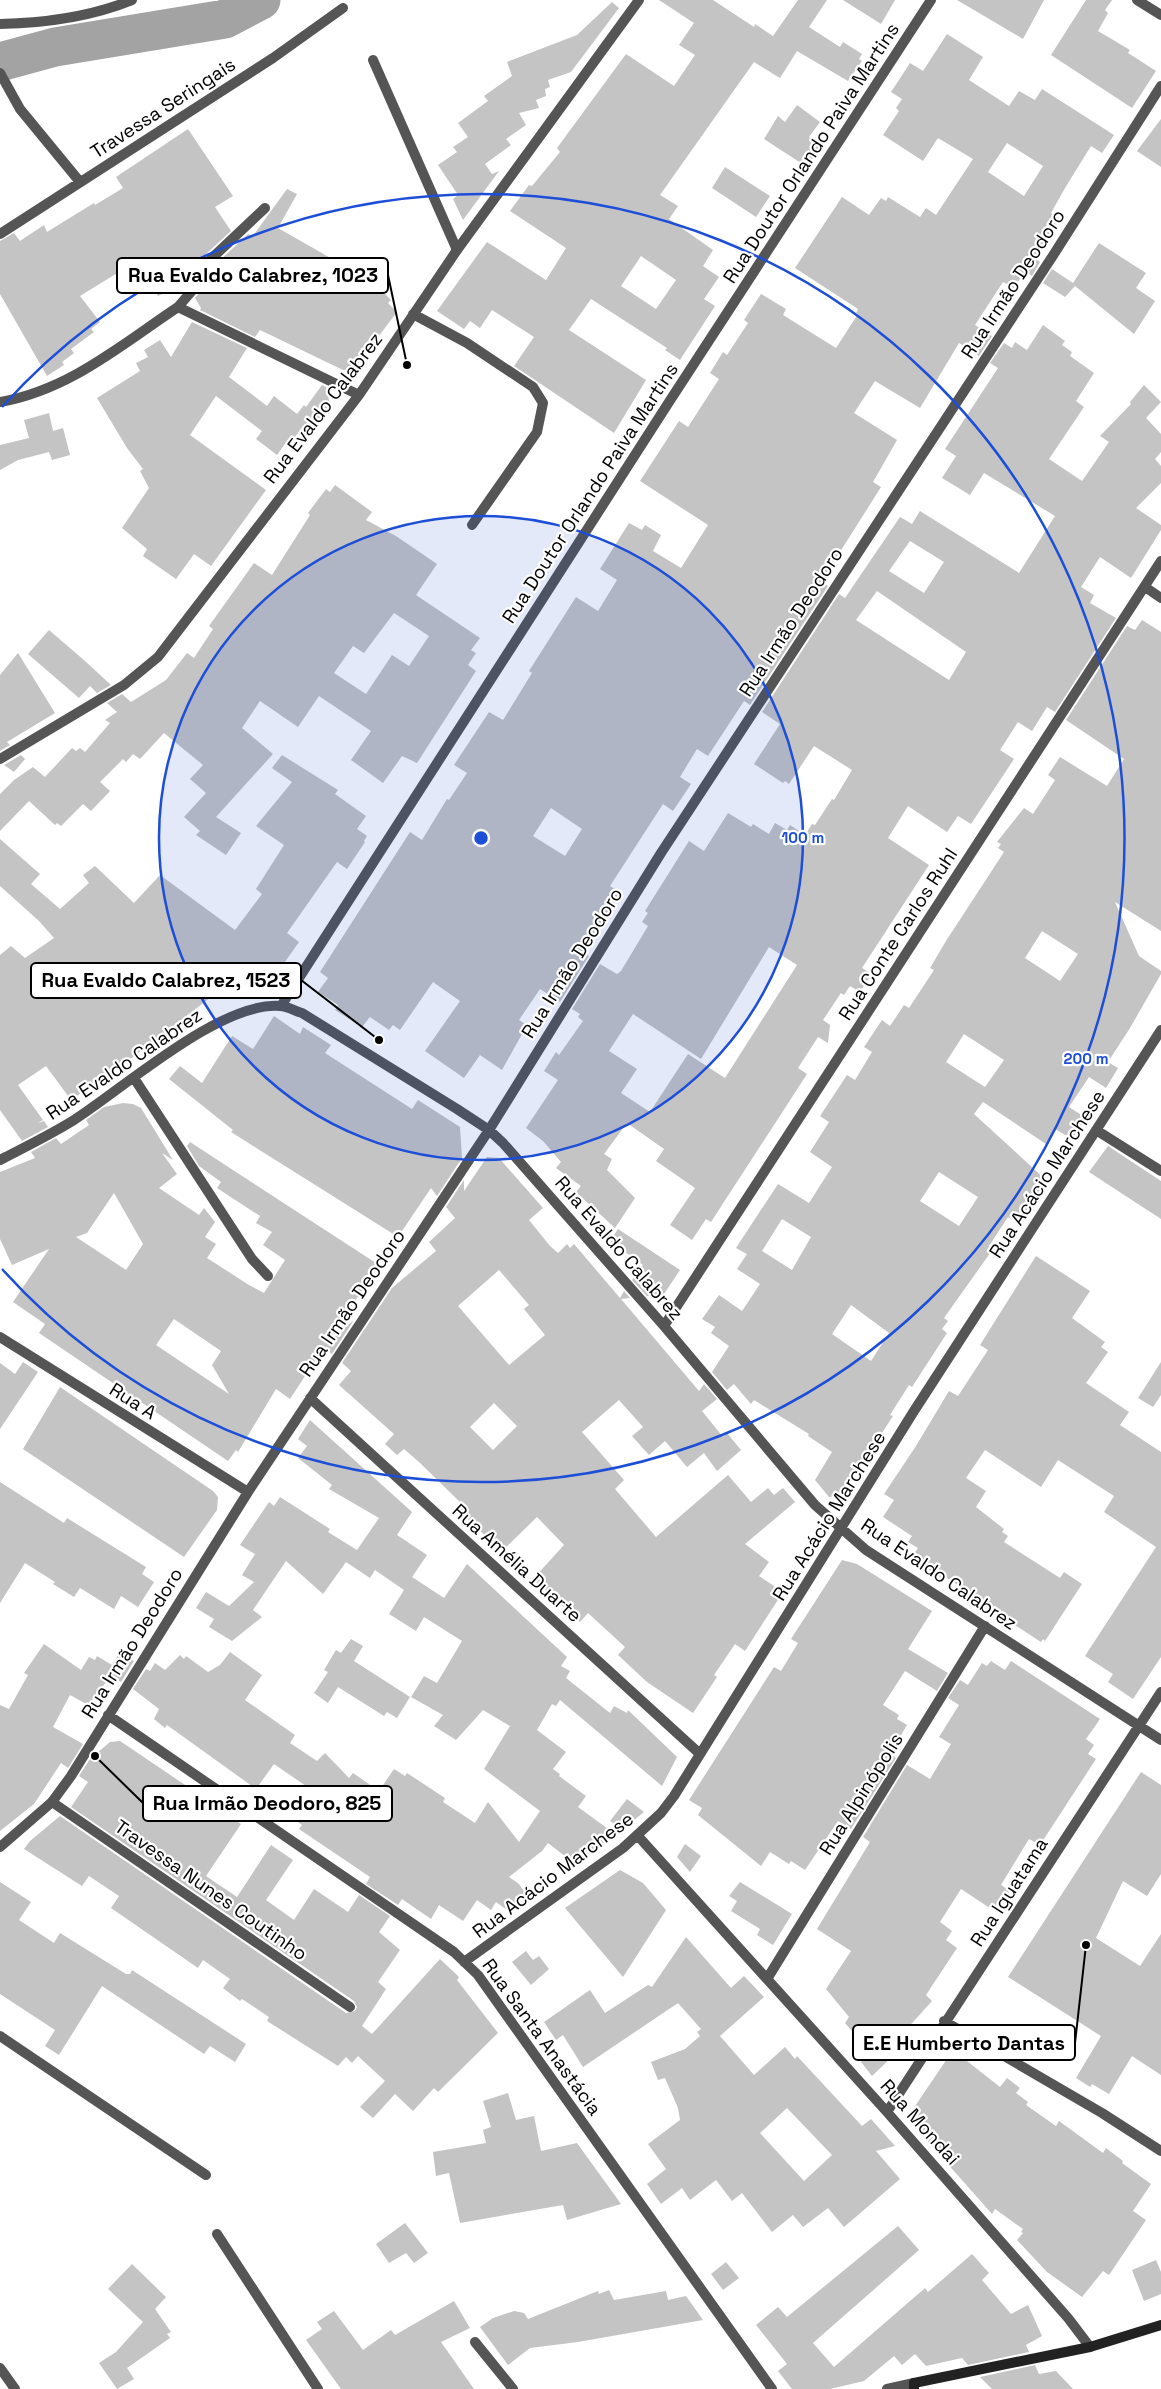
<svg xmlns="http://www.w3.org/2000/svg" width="1161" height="2389" viewBox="0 0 1161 2389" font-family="'Space Grotesk',sans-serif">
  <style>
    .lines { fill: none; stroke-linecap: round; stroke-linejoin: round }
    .river { stroke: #a3a3a3; stroke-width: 39 }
    .building { fill: #c4c4c4; fill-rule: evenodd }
    .lane { stroke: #555; stroke-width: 10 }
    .street { stroke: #555; stroke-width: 10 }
    .secondary { stroke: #222; stroke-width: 10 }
    .ring { fill: none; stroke: #1d4ed8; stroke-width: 2.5 }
    .labels { text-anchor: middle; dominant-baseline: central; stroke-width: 4.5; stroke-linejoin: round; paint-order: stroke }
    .street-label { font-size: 19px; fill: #000; stroke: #fff }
    .centre { fill: #1d4ed8; stroke: #fff; stroke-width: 2.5 }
    .ring-label { font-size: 15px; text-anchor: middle; font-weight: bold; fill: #1d4ed8; stroke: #fff; stroke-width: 4.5; stroke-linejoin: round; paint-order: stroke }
    .leader { fill: none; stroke: #000; stroke-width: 2 }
    .callout-dot { fill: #000; stroke: #fff; stroke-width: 2 }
    .callout { fill: #fff; stroke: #000; stroke-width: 2 }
    .callout-label { font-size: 20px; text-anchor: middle; font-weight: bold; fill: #000 }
  </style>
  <rect width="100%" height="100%" fill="#fff"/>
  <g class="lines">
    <path class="river" d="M0,62L55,47L225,19L261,0"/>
  </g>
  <path class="building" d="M659,0H713L754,27L755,24L773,36L798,0H827L809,27L840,47L843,42L862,54L859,59L862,61L848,81L797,51L780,78L754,62L660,195L678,206L669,219L713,250L703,266L719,277L704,299L715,306L680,360L665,350L667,348L591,299L569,330L646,380L614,433L514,366L534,337L492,310L480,328L470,321L464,329L437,311L487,242L546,280L566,248L510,211L529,185L532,186L560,152L557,148L626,54L674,86L695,55L679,45L694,23ZM641,256L676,280L656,309L621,286Z
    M843,0H895L881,24Z
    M957,0H1044L1023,39Z
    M1086,0H1112L1105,10L1108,13L1098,31L1130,50L1128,53L1156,71L1132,108L1051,55Z
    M612,2L619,8L571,72L548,80L550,87L545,89L546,96L536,100L539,108L519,113L526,125L506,139L511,145L485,164L492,174L499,171L463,220L453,199L458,195L438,165L457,152L453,147L468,137L458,123L488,101L484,96L512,76L507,62L577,35Z
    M947,34L983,57L969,80L1009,106L1019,91L1035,100L1042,89L1114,135L1102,153L1091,146L1065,188L1051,213L1060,219L1034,258L1040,262L1032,276L1025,271L1014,288L1003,282L975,325L992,336L979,356L959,343L920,408L875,381L854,413L897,440L873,482L881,487L821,582L828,586L750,705L744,701L708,756L697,749L680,777L691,784L673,811L663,804L610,886L621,893L582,952L589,956L560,1002L540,989L519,1020L527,1025L502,1070L480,1055L464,1078L425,1051L460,1001L433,982L400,1030L393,1025L389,1030L370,1017L362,1027L335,1010L338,1005L318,992L328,978L320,972L410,832L422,840L447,799L449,800L467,773L454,765L489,712L503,720L532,673L529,671L576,597L598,611L617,580L600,569L629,523L642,530L645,525L661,535L653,551L681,568L708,525L640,481L679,421L688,427L719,379L710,373L723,352L727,355L748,323L744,320L761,294L786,309L783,315L836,348L858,314L856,313L858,309L795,268L842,197L869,215L881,198L886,201L888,197L920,217L926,208L936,215L973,159L938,138L923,161L883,135L899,111L896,108L902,99L891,92L910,63L923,71ZM1007,143L1043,166L1024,196L988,172ZM551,808L582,829L565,856L533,836Z
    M797,105L820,122L809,137L821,145L807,167L764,139L778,116L785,122Z
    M1161,119V167L1137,151Z
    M188,129L233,196L215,207L231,231L206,254L188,285L186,282L158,296L144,274L140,277L132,264L80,296L100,322L91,329L94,332L71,349L74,353L62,362L64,365L47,376L0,294V241L14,233L20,241L44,225L47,232L94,203L95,205L123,188L116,177Z
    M725,167L770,196L756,217L712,188Z
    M287,189L297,194L278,228L355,272L362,271L391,300L388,303L397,312L353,370H343L260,330L255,337L200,310L201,308L195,298L203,288L217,263L248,234L253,236Z
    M1099,243L1146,273L1136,288L1155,301L1134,334L1075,286L1065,297L1043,283L1052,269L1073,283Z
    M192,322L247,348L229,377L267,406L274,396L297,414L304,405L306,407L322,385L326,387L330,404L310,431L303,426L290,444L287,441L277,455L256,439L262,431L216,396L190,435L266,490L211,566L194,554L176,579L143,556L147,549L122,528L149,488L140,471L143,469L127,448L97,398L140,371L136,363L148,357L144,350L160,340L171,357Z
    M1043,325L1065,341L1062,345L1072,352L1070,356L1094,373L1076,401L1084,407L1049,459L1082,481L1109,442L1100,436L1131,404L1130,402L1144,385L1161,402L1146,418L1161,434V452L1155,459L1161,466V483L1136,508L1161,525V530L1131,578L1100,557L1081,587L1094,595L1090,603L1116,618L1055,712L1047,707L1032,731L1018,722L1000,750L1014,759L971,824L958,816L947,832L908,806L888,838L929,865L862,968L872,974L860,992L850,986L844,995L841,993L823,1020L830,1025L828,1043L818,1037L798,1068L807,1074L711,1222L706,1219L692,1240L670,1225L695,1188L656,1161L664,1149L627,1123L604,1154L612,1159L607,1170L635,1198L615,1228L576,1192L581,1186L556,1168L561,1162L543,1141L526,1128L558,1080L544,1071L556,1052L559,1055L583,1021L578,1017L580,1014L572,1009L600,964L617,974L621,971L648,926L642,922L648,913L645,911L689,841L704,851L728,813L751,827L753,824L769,834L775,823L787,830L790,825L805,835L812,824L815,825L832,799L834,800L852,770L814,746L789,784L785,781L783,783L754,764L780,724L762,712L839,594L845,598L900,517L912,524L920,511L1019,573L1055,516L984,473L970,495L942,478L956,456L945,449L998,368L990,363L1004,343L1012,348L1015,342L1027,350ZM910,541L944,562L924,593L889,571ZM877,591L966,652L949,680L856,620ZM769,947L797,965L725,1078L688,1054L650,1112L621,1093L637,1069L609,1051L633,1014L701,1059Z
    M49,413L53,431L63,428L70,455L52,460L49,452L18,460L0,470V445L29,438L24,420Z
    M335,485L372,512L366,520L396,536L437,564L416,595L480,638L471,650L476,653L468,665L476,671L417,763L402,756L383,783L351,760L371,731L319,696L298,727L260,701L242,728L273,754L216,817L241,833L226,855L196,835L200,831L184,817L206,793L190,779L203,765L164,733L140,759L133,754L126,762L123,759L100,782L110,791L91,811L83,804L61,826L57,823L55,825L29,801L0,831V794L14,780L33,767L45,777L72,748L76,751L80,748L85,752L110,723L105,720L117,712L107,703L122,694L131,702L166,680L187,653L194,658L213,629L209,626L254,563L272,575L310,515L308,513L326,489L330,492ZM394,613L429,636L409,666L392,655L366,694L334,673L353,646L364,653Z
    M1142,620L1161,632V931L1115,902L1139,956L1161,971V974L1130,1028L1108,1062L1118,1068L1106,1088L1089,1077L1069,1107L1086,1118L1072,1139L1055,1129L1046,1144L983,1102L974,1114L1046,1180L1018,1223L1008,1217L989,1246L993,1249L944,1318L948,1321L942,1329L947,1333L912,1387L909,1385L890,1415L893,1416L841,1496L829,1497L815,1480L832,1452L808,1436L809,1434L754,1400L751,1404L734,1384L727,1390L712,1372L729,1346L711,1333L715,1327L702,1319L719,1295L742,1311L760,1284L737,1269L747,1254L736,1248L778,1184L809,1203L832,1167L810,1152L829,1122L820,1116L847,1075L855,1080L872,1052L864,1047L882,1020L890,1026L904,1005L909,1008L934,970L930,968L946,941L1004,852L998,848L1001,844L997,842L1024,808L1033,814L1055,780L1048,775L1060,757L1107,786L1124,759L1066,720L1127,626L1135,630ZM1042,931L1078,954L1060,981L1025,958ZM964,1034L1004,1060L985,1087L946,1062ZM939,1172L978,1197L959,1226L920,1201ZM782,1219L811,1237L792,1270L762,1251ZM851,1305L889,1333L871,1361L832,1334Z
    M49,630L85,661L111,685L97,693L90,686L79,698L28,654Z
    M18,653L55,713L7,742L10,745L0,751V675Z
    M21,755L25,759L14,772L4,765Z
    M282,755L338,790L335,794L366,816L357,829L367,836L364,841L365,842L347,869L337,862L287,933L299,942L282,966L266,974L255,963L132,1058L71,1100L46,1066L18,1085L43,1120L38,1123L44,1121L48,1127L22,1141L0,1110V955L11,946L25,958L54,938L39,921L0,886V839L40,874L31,884L60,909L89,883L83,875L95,866L134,903L160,875L235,930L262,894L256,889L284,845L256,826L292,782L272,768Z
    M274,1016L300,1034L303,1027L331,1045L325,1053L412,1109L418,1100L460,1127L462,1158L437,1196L431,1188L398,1237L231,1132L233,1130L169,1079L180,1066L202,1083L232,1036L253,1049Z
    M123,1103L133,1104L141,1108L173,1160L162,1153L177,1174L159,1188L199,1215L204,1208L215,1222L205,1237L216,1244L207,1258L249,1285L264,1293L285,1260L263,1245L272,1232L256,1223L260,1216L217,1188L221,1182L199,1166L187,1146L190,1142L379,1265L327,1343L354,1320L332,1354L324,1347L290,1399L276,1389L238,1452L236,1450L228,1461L39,1333L45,1324L13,1302L49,1249L12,1265L0,1239V1172L35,1158L31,1152L56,1138L61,1144L89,1125L86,1120L104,1107ZM114,1193L143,1244L126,1270L76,1237L87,1233ZM174,1319L221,1351L212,1365L229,1394L156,1345Z
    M1108,1146L1161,1181V1219L1089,1172Z
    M487,1157L499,1158L543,1208L529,1220L550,1246L558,1253L567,1244L570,1248L574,1244L620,1298L624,1291L630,1298L621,1299L699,1391L704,1384L717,1399L702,1411L723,1437L727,1433L741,1450L717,1471L704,1453L687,1467L665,1441L649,1455L632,1436L643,1427L619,1400L582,1432L624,1480L615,1489L656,1537L728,1475L751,1502L768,1488L774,1495L783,1488L795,1502L745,1544L769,1562L759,1576L783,1592L745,1651L735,1644L714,1675L717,1677L693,1713L647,1682L618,1655L625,1647L588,1613L580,1622L533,1579L564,1545L537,1517L502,1551L457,1510L462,1504L419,1462L404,1449L397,1455L385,1444L394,1434L339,1385L351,1371L342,1363L392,1288L436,1251L429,1242L455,1218L446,1207L464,1180V1191ZM499,1270L529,1305L524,1309L545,1335L509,1365L458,1306ZM494,1403L517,1426L493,1450L470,1427Z
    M618,1229L680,1270L664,1294L647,1296L632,1280L643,1265L610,1241Z
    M1036,1256L1090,1291L1072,1318L1105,1342L1101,1347L1108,1352L1086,1383L1129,1412L1120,1425L1161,1452V1657L1133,1699L1108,1682L1113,1674L1085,1656L1156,1547L1104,1512L1114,1496L1058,1460L1041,1487L985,1450L966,1478L986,1491L976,1507L1004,1529L1002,1532L1008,1536L1004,1542L1060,1578L1064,1572L1082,1584L1045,1641L1043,1639L1041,1642L976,1600L978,1598L947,1578L945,1580L911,1558L918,1548L908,1542L912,1536L883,1517L894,1500L884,1494L916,1446L949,1391L958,1396L988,1350L980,1345Z
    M23,1362L38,1372L0,1429V1363L15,1374Z
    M1161,1362V1395L1153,1407L1138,1398Z
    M60,1387L213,1491L218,1497L217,1510L184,1557L23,1449Z
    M310,1420L412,1512L397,1535L427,1555L412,1577L444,1598L467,1564L567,1657L561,1666L570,1671L566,1678L610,1713L614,1706L627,1713L628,1710L677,1757L662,1786L560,1700L556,1706L552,1704L537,1730L566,1752L553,1769L560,1774L559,1776L586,1796L578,1807L615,1834L575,1864L548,1843L542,1851L509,1877L519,1884L527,1896L507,1910L496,1902L491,1910L477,1900L463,1921L439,1905L431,1919L402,1899L398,1905L366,1884L370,1877L299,1829L302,1825L285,1813L306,1786L274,1764L256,1789L167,1725L165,1728L154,1719L159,1709L133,1689L146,1669L150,1671L155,1663L165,1670L180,1655L184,1659L186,1656L208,1672L220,1665L230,1652L262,1675L245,1700L295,1735L290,1743L317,1761L325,1753L349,1778L353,1773L379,1791L394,1769L405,1776L407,1773L445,1798L443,1802L475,1823L488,1802L519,1842L540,1811L484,1769L510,1726L483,1710L456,1740L434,1726L443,1715L411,1697L424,1676L437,1683L462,1641L424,1617L416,1631L389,1614L404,1590L375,1570L370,1578L346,1562L323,1594L286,1561L253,1610L262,1617L232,1641L209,1627L214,1619L196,1608L206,1592L229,1606L254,1582L242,1575L255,1554L240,1545L269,1502L274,1506L280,1497L330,1529L328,1532L357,1550L379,1518L329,1489L332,1485L298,1458L307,1446L298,1439Z
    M0,1482L64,1523L67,1518L146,1567L142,1574L154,1582L138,1607L121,1596L114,1609L80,1588L74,1597L53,1584L55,1582L25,1563L0,1603Z
    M842,1560L857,1564L932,1611L908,1649L948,1673L937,1691L905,1671L883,1705L899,1715L897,1719L907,1725L890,1754L896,1758L851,1829L838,1821L805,1870L791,1861L789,1864L770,1852L761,1866L698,1815L702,1808L689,1800L774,1667L781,1671L798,1643L791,1639Z
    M351,1639L363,1646L354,1661L410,1697L397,1718L387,1712L384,1716L338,1687L328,1703L314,1693L328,1672L324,1670L336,1650L341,1653Z
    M44,1644L81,1670L89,1657L95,1660L97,1656L112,1665L120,1652L134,1661L121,1682L111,1676L88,1705L70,1695L53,1727L83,1744L68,1768L61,1763L34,1804L0,1831V1705L9,1709L28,1675L24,1673Z
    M991,1661L1005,1670L1011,1661L1100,1719L1086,1739L1094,1745L1088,1754L1096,1759L1040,1845L1029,1839L1001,1885L1010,1891L996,1912L961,1889L940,1922L952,1931L946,1940L957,1948L926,1995L932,2001L904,2032L916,2044L897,2052L872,2076L861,2062L869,2051L845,2023L849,2017L826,1989L851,1951L817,1929L870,1842L863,1837L907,1765L930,1779L951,1744L939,1737L959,1705L948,1698L960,1680L968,1685L982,1663L987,1666Z
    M120,1741L197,1793L201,1787L225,1803L220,1810L241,1824L206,1876L237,1897L271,1845L293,1860L266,1900L294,1920L314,1889L348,1912L359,1895L390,1916L379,1932L400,1950L378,1982L386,1989L362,2026L372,2034L440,1959L459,1977L457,1980L498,2033L438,2092L434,2088L413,2111L395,2094L373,2118L360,2107L385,2081L358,2056L352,2063L346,2057L338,2066L267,2021L269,2017L242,1999L240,2001L223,1988L230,1979L203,1960L198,1968L111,1908L119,1896L89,1876L82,1886L24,1849L30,1841L60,1816L346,2013L355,2011L357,2007L354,2001L71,1807L88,1782L79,1776L95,1751L98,1752L110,1742Z
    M1141,1772L1161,1785V1874L1147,1896L1123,1881L1096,1938L1140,1966L1161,1934V2075L1132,2056L1109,2094L1092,2084L1090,2087L1076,2078L1101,2036L1008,1977Z
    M627,1799L644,1812L623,1829L610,1821Z
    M685,1844L701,1856L690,1872L677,1857Z
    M620,1870L643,1883L666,1910L623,1977L565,1908Z
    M0,1882L31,1902L19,1920L54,1943L60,1933L126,1974H130L132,1970L246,2044L235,2062L210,2046L204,2054L102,1986L59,2055L45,2046L55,2030L0,1994Z
    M740,1882L792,1914L773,1945L757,1935L760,1929L731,1911L737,1901L729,1896Z
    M686,1937L731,1988L744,1976L764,1997L720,2036L754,2075L785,2047L795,2059L797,2056L862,2126L871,2119L895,2146L876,2151L900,2179L844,2227L828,2208L803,2227L793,2215L772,2232L742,2193L732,2201L716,2180L690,2200L682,2188L661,2204L647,2184L666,2169L648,2144L680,2120L678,2108L665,2078L658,2080L651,2062L685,2049L700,2036L697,2032L701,2029L678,2003L583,2067L563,2035L556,2040L544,2022L590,1990L605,2013L648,1985L652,1987ZM787,2108L832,2155L804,2181L760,2133Z
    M526,1951L533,1960L539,1956L549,1969L531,1985L512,1962Z
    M953,2050L1000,2087L1007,2078L1020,2088L1016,2093L1028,2102L1026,2105L1056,2126L1059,2121L1103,2153L1106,2148L1123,2161L1122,2163L1151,2184L1133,2211L1146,2220L1109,2275L1103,2271L1082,2297L1047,2272L1017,2240L1023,2233L1021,2232L1023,2229L995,2209L992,2214L907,2118Z
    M508,2093L516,2120L534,2116L541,2151L577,2143L621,2204L567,2220L563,2205L460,2223L449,2173L436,2176L433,2152L486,2143L483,2130L491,2127L483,2101Z
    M405,2223L428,2253L414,2263L406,2253L389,2263L376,2244Z
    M898,2226L919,2250L813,2343L834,2367L925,2288L928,2292L972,2254L989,2273L982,2280L1011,2314L1028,2305L1042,2336L1026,2345L1029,2352L968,2365L962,2358L926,2366L915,2354L902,2365L894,2356L864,2381L830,2389H792L778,2371L787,2364L756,2325L778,2307L787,2317Z
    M1156,2260L1161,2272V2294L1144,2301L1132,2270Z
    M726,2262L739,2278L723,2290L711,2274Z
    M132,2264L166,2297L155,2309L171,2332L167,2334L170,2338L127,2368L134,2379L117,2389L99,2363L116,2352L143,2322L108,2289Z
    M609,2290L614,2300L666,2291L668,2300L686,2296L703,2320L578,2342L530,2348L508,2365L480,2327L493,2318L514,2311L524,2313L528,2319L598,2291L599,2294Z
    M454,2301L470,2328L441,2342L474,2389H341L306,2340L322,2329L317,2322L334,2311L363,2350L391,2330L395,2335Z
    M1035,2365L1039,2374L1056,2371L1073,2389H992L980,2377Z"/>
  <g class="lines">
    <path class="lane" d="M373,60L457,250
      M52,1802L350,2007
      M475,2342L513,2389"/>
    <path class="street" d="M1137,0L1161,15
      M0,24C45,23 90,17 132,0
      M0,73L20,109L80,182
      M0,234L273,58L343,8
      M178,307L197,285L211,259L265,208
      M413,314L467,343L533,387L543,403L537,432L472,525
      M0,402C69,390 121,345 178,307L359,395
      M1145,587L1161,598
      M0,759L124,685L158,657L359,395L457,250L639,0
      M281,1006L669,402L931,0
      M134,1078L252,1259L268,1276
      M1096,1130L1161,1171
      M0,1160C25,1147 50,1135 74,1120C124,1088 221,1001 280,1006C287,1006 295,1011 302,1013L457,1109L489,1130L503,1143L664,1326L815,1505L866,1550L1161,1740
      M664,1326L1161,561
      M0,1337L248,1492
      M310,1398L700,1754
      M108,1715L454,1952L478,1975L772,2389
      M638,1836L887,2112L1068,2318L1090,2347
      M0,1847L52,1802L71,1776L248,1492L489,1130L661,853L1054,254L1161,86
      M464,1962L623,1848L661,1813L674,1796L914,1411L1161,1030
      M767,1979L985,1626
      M944,2021L1102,2113L1161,2151
      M0,2036L206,2175
      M887,2112L1161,1692
      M217,2234L318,2389
      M0,2368L15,2389
      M887,2389L914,2383"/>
    <path class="secondary" d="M914,2389V2383L1090,2347L1161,2325"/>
  </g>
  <circle cx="481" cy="838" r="322" fill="#1d4ed8" fill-opacity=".12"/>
  <g class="ring">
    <circle cx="481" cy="838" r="322"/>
    <path d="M2 407A644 644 0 1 1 2 1269"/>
  </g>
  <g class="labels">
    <g class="street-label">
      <text transform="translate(163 108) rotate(-33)">Travessa Seringais</text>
      <text transform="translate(811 153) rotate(-57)">Rua Doutor Orlando Paiva Martins</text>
      <text transform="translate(1013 284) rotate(-57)">Rua Irmão Deodoro</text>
      <text transform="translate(323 408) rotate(-53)">Rua Evaldo Calabrez</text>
      <text transform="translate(590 493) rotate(-57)">Rua Doutor Orlando Paiva Martins</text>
      <text transform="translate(791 622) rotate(-57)">Rua Irmão Deodoro</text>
      <text transform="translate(898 934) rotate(-57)">Rua Conte Carlos Ruhl</text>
      <text transform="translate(572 963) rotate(-58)">Rua Irmão Deodoro</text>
      <text transform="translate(124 1064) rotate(-34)">Rua Evaldo Calabrez</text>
      <text transform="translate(1047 1174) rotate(-57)">Rua Acácio Marchese</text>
      <text transform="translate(619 1248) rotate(49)">Rua Evaldo Calabrez</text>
      <text transform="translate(352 1303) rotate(-56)">Rua Irmão Deodoro</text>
      <text transform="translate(133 1401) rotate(32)">Rua A</text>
      <text transform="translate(829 1516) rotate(-58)">Rua Acácio Marchese</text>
      <text transform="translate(517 1563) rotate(42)">Rua Amélia Duarte</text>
      <text transform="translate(939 1574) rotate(34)">Rua Evaldo Calabrez</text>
      <text transform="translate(132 1643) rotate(-58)">Rua Irmão Deodoro</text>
      <text transform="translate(861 1794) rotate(-58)">Rua Alpinópolis</text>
      <text transform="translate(553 1875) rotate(-37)">Rua Acácio Marchese</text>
      <text transform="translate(211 1890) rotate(35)">Travessa Nunes Coutinho</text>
      <text transform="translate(1009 1892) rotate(-57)">Rua Iguatama</text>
      <text transform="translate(542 2037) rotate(54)">Rua Santa Anastácia</text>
      <text transform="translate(920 2122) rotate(48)">Rua Mondai</text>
    </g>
  </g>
  <circle cx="481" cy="838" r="8" class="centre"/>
  <g class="ring-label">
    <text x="803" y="843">100 m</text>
    <text x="1086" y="1064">200 m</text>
  </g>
  <path class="leader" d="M407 365L388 275M379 1040L301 980M95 1756L143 1803M1086 1945L1075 2043"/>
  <g class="callout-dot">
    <circle cx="407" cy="365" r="5"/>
    <circle cx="379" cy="1040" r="5"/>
    <circle cx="95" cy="1756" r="5"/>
    <circle cx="1086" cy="1945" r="5"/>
  </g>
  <g class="callout">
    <rect x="117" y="258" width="271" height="35" rx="5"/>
    <rect x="31" y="963" width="270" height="35" rx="5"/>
    <rect x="143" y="1786" width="249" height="35" rx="5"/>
    <rect x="853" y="2025" width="222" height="35" rx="5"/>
  </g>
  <g class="callout-label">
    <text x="253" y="282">Rua Evaldo Calabrez, 1023</text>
    <text x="166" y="987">Rua Evaldo Calabrez, 1523</text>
    <text x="267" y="1810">Rua Irmão Deodoro, 825</text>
    <text x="964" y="2050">E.E Humberto Dantas</text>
  </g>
</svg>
